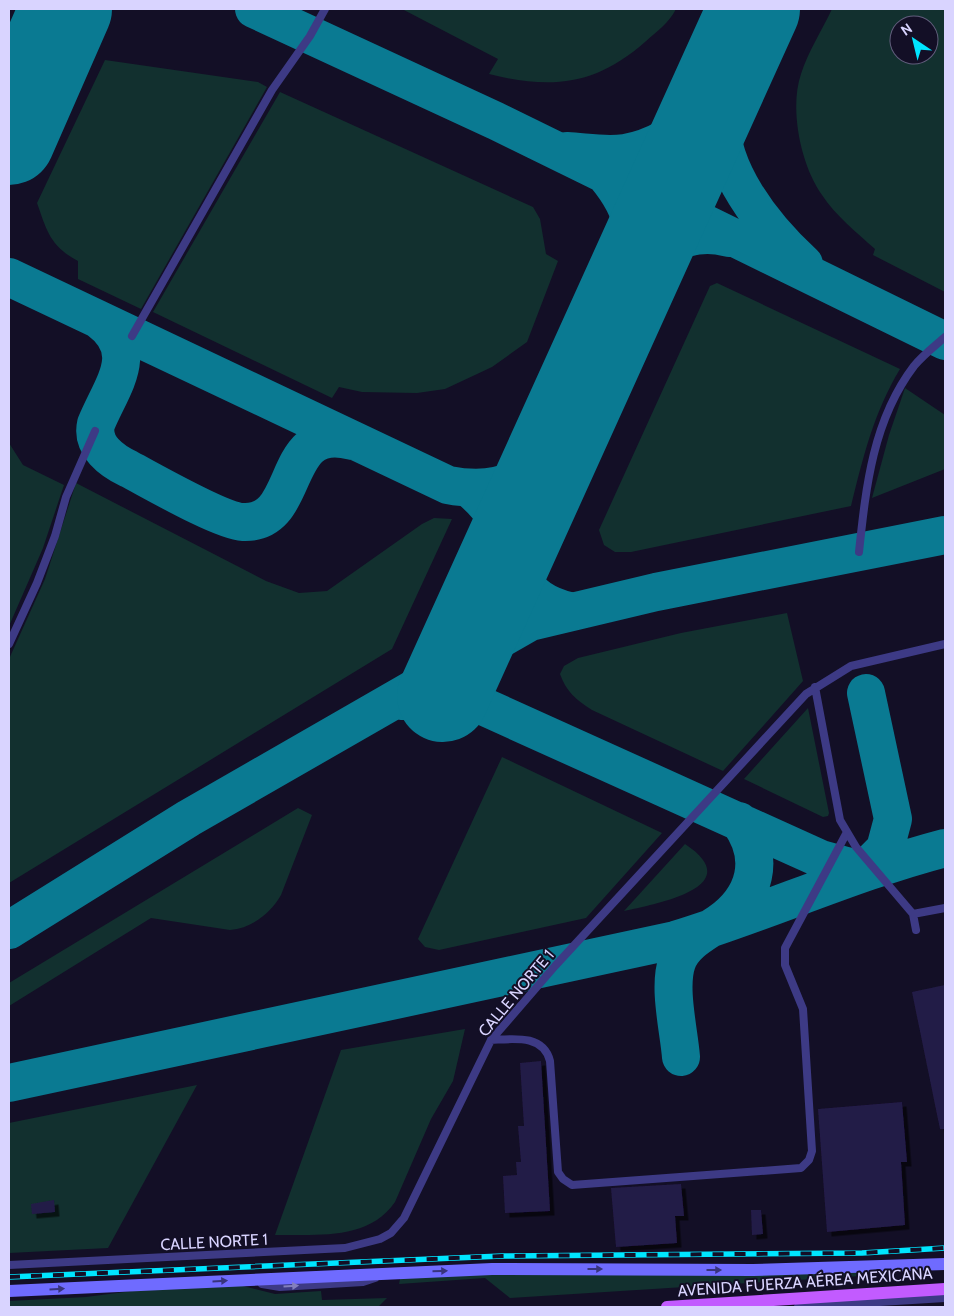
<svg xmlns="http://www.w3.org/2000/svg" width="954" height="1316" viewBox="0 0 954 1316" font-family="Cabin,sans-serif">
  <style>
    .green { fill: #12302f; fill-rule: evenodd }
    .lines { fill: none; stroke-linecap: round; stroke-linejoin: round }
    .taxiway { stroke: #0a7a92; stroke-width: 38 }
    .runway { stroke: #0a7a92; stroke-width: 92 }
    .building { fill: #241b47; filter: url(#shadow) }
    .lane { stroke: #3d3a85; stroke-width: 8 }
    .secondary { stroke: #6f6bff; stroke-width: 12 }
    .primary { stroke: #c25bff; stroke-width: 12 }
    .rail-casing { stroke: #00e5ff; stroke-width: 5.5 }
    .rail { stroke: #130f26; stroke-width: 4; stroke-dasharray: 11; stroke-linecap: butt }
    .oneway { fill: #38347d }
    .oneway2 { fill: #837fbc }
    .labels { text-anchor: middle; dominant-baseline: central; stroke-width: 4; stroke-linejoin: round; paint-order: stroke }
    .street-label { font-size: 16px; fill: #d9d4ff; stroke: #130f26 }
  </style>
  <defs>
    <filter id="shadow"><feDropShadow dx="4.5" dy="4.5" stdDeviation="0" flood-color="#0009"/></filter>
  </defs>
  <rect width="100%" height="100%" fill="#130f26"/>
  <path class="green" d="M402,9H676C669,23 657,31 645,42C596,85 552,90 489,74L498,59Z
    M832,9H945V292L873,255L875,249C856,232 836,216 822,195C801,166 789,109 801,74C808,52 822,30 832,9ZM899,25H929V55H899Z
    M105,60L258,82L267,87L141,309L78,279V261C50,246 47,231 37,203Z
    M280,92L533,207L540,219L546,254L558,261L527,342L492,367L445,389L417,393L362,392L339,387L332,398L153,312Z
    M717,283L900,369C874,412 863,457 851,506L631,552H615L604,545L599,530L710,286Z
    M905,388L945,415V469L872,498L889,435Z
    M9,443L23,465L64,485L43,548L9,626Z
    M76,483L266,581L299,593L327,591L422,524L434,518L452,519L392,649L9,883V659L45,579Z
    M787,613L803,681L723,771L592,710C576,700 566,691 560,674L564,666L578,658L681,633Z
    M808,708L829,813L828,816L823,817L744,779Z
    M502,757L662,833L586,918L439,950L425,947L418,939Z
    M298,808L312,815L281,895C271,913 252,928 230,930L151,918L9,1006V983Z
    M685,844C750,887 655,904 624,911Z
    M465,1029L453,1081L431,1119L395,1202C368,1241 318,1234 275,1235L341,1050Z
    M197,1085L108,1248L9,1253V1123Z
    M864,1270L877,1275L510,1298L485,1278L399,1284L401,1274Z
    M231,1283L275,1294L321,1291L322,1300L387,1298L378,1307H9V1301L86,1297L179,1285Z"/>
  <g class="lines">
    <path class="taxiway" d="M254,9L496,121L945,341
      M59,25L67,9
      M742,36C734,60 723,85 721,110C716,168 764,227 804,264
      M567,151C586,152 605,156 625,153C652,149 686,130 703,109C711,99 716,86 722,75
      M606,176C638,215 639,241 624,287
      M9,277L448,485C506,496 534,476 564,428
      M617,310C625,296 632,279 642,266C664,241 697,229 729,238
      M99,320C142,352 112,385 96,424C91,446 112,461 129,469C152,481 221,521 243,522C304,525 277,421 352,441
      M524,516C514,563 513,597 569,611
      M440,666C470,637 491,594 503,555C507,528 490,506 471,490
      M866,693L893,819L885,849L870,864
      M402,701C429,694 452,696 478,704L821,859L850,867L874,866
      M9,930L189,818L530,622L656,592L945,535
      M681,1057C679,1031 668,987 677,962C684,943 703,934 719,923C756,897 766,858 739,821
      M9,1083L675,940C767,912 853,872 945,848"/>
    <path class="runway" d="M9,139L66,9
      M443,696L754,9"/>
  </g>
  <path class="building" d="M945,985V1129H940L912,992Z
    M541,1061L550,1211L505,1213L503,1176L517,1175L516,1162H521L518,1126H524L520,1063Z
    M902,1102L907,1162H901L905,1225L827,1232L818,1109Z
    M681,1184L684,1216H675L677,1243L616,1247L611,1188Z
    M54,1200L55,1212L32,1214L31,1204Z
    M751,1210H761L763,1234L752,1235Z"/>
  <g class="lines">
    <path class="lane" d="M132,336L272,90L310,36L325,9
      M859,552C866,486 873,420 914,366C923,355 935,346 945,337
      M9,644L37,583L55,536L66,497L95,431
      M815,687L840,820L856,847L913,914L916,930
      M913,914L945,908
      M491,1040C513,1039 543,1034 550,1061L558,1172L563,1179L572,1185L801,1168L809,1160L812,1151L803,1009L785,965V948L846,834
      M9,1265L345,1248L380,1239L391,1233L404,1218L491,1040L555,966L806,694L851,666L945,644
      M262,1284L280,1287L363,1282L375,1278
      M798,1307L945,1298"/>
    <path class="secondary" d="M9,1291L492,1269L753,1270L945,1264"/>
    <path class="primary" d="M667,1307L945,1289"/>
    <g class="rail-casing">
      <path id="rail" d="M9,1277L502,1256L862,1253L945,1248"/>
    </g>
    <use href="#rail" class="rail"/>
  </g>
  <defs><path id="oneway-solid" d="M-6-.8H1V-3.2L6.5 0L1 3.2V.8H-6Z" transform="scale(1.25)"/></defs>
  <g class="oneway">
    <use href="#oneway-solid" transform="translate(595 1269)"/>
    <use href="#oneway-solid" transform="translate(714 1270)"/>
    <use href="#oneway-solid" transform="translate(440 1271) rotate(-2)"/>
    <use href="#oneway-solid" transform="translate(220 1281) rotate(-3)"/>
    <use href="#oneway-solid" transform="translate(57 1289) rotate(-3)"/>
  </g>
  <use class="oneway2" href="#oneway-solid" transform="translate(291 1286) rotate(-4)"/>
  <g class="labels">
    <g class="street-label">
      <text transform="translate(516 993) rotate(-50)">CALLE NORTE 1</text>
      <text transform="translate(214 1242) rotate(-3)">CALLE NORTE 1</text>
      <text transform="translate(805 1282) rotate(-4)">AVENIDA FUERZA AÉREA MEXICANA</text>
    </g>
  </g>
  <rect width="954" height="1316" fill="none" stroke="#d9d4ff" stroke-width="20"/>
  <g transform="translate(914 40) rotate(325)"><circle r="24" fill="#130f26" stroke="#625e7d"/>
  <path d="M0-4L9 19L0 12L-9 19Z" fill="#00e5ff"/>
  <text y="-8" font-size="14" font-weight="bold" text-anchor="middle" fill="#d9d4ff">N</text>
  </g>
</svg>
